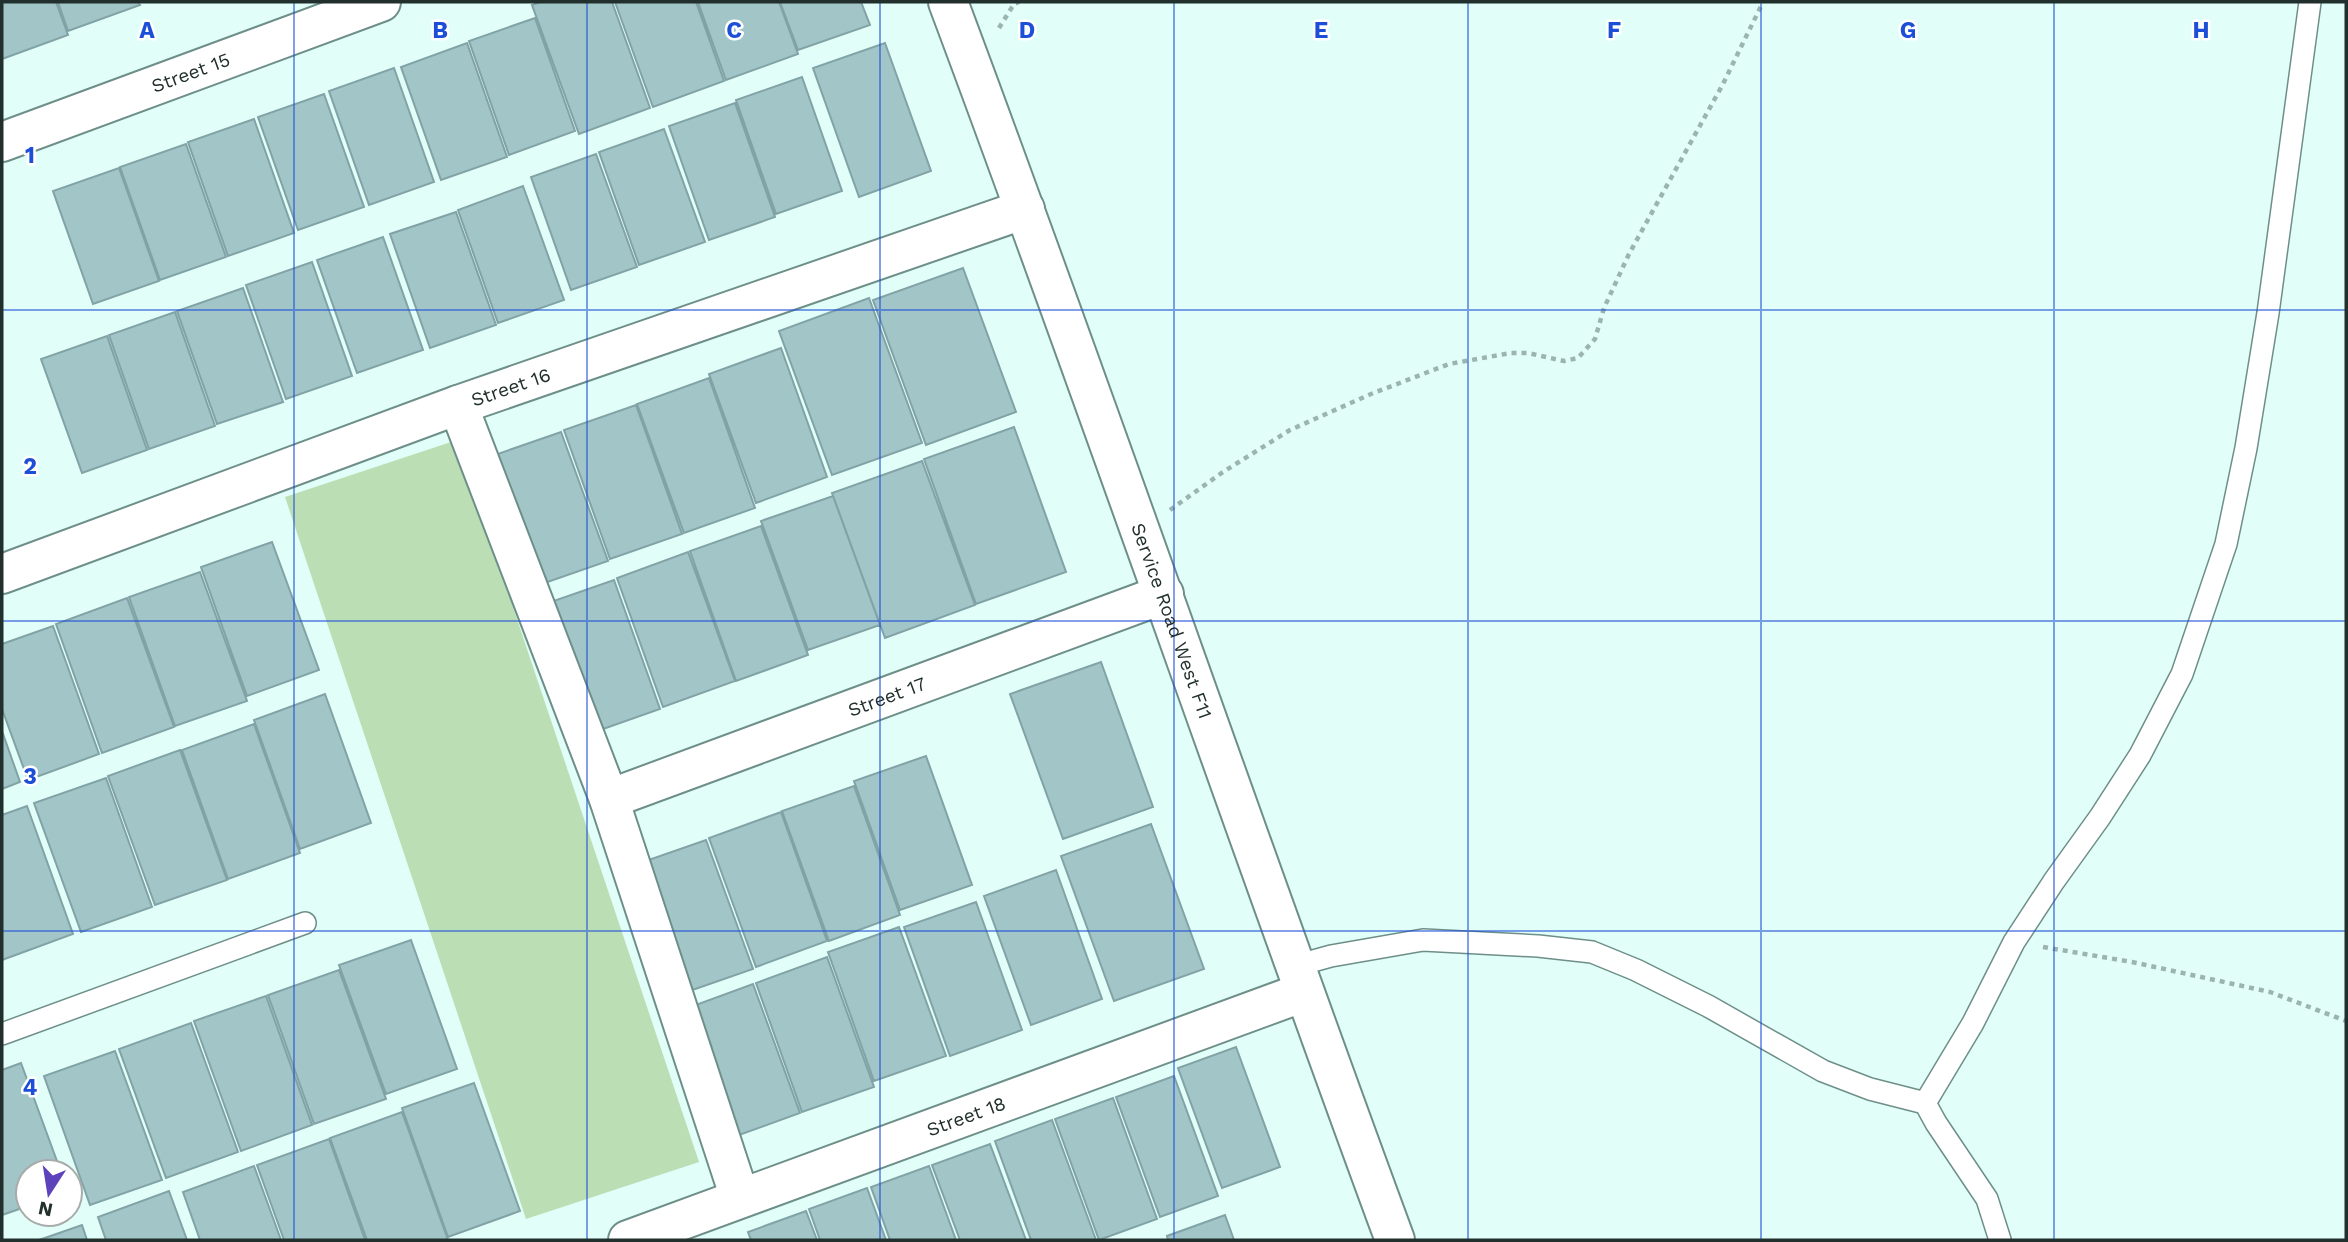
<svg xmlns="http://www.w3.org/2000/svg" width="2348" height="1242" viewBox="0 0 2348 1242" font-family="'Work Sans',sans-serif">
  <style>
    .green { fill: #bcdeb5 }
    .building { fill: #a2c5c8; stroke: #81a3a6; stroke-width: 2 }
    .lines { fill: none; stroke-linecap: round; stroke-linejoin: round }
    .lane-casing { stroke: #6e8f89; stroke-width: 24 }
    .street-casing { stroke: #6e8f89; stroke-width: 42 }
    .secondary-casing { stroke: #6e8f89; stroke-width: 42 }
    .path { stroke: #9cb4af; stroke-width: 4.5; stroke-dasharray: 5 5; stroke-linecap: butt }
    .lane { stroke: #fff; stroke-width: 21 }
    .street { stroke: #fff; stroke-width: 38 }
    .secondary { stroke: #fff; stroke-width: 38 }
    .grid { fill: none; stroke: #1d4ed8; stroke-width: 2; stroke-opacity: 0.55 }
    .labels { text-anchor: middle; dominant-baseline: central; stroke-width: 5; stroke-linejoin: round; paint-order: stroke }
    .street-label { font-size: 19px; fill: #22302d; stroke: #fff }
    .grid-label { font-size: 23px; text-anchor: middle; font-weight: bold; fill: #1d4ed8; stroke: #fff; stroke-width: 5; stroke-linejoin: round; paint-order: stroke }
  </style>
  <rect width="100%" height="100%" fill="#e1fef8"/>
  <path class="green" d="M457,440L699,1162L526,1219L285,497Z"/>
  <path class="building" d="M2,2H56L68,35L2,59Z
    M58,2H138L140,5L68,31Z
    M540,2H612L650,108L579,134L532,5Z
    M615,2H696L724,81L653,107Z
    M698,2H779L798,54L726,80Z
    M780,2H861L870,25L798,50Z
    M535,18L575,131L509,155L469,41Z
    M467,43L507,157L441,180L401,67Z
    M885,43L931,171L859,197L813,68Z
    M394,68L434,182L369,205L329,91Z
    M802,77L842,191L776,214L736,100Z
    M324,94L364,207L298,230L258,117Z
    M735,103L775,217L709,240L669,126Z
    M254,119L294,233L228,256L188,142Z
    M664,129L705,242L639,265L599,152Z
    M186,144L226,257L160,280L120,167Z
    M596,154L637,267L571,290L531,177Z
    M119,168L159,281L93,304L53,191Z
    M523,186L564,300L498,323L458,210Z
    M456,212L496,325L430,348L390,234Z
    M383,237L423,350L357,373L317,260Z
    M312,262L352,376L286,399L246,285Z
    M963,268L1016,412L926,445L873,300Z
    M243,288L283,402L217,424L177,311Z
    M869,298L922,443L832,475L779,331Z
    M175,312L215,426L149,449L109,335Z
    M107,336L147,450L82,473L41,359Z
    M781,348L827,477L756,503L709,374Z
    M709,378L755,508L684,533L637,404Z
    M636,405L682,534L610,559L564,430Z
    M1014,427L1066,572L976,604L924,459Z
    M561,432L608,561L536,586L489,457Z
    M922,461L975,605L885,638L832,493Z
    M833,496L880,625L808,650L761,521Z
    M761,526L808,655L736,681L690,551Z
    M272,542L319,670L247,696L201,567Z
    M688,552L735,681L663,707L617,578Z
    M200,572L247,701L175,726L129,597Z
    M614,580L660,709L589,734L542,605Z
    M127,598L174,727L102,753L56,624Z
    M53,626L99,754L28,780L2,709V644Z
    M1101,662L1153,807L1063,839L1010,694Z
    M325,694L371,823L300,849L254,720Z
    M254,724L300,853L228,879L182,750Z
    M2,731L20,782L2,789Z
    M180,750L227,880L155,905L108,776Z
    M926,756L972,885L900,910L854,781Z
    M106,778L152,907L81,932L34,803Z
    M854,786L900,915L829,941L782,811Z
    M27,806L73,934L2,960V815Z
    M781,812L827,941L756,967L709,838Z
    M1151,824L1204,969L1114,1001L1061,856Z
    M706,840L753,969L681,994L634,865Z
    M1056,870L1102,999L1031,1025L984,896Z
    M976,902L1022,1030L950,1056L904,927Z
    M899,927L946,1056L874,1081L828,952Z
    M411,940L457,1069L386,1094L339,965Z
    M827,957L874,1087L802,1112L756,983Z
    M339,970L386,1099L314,1124L268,995Z
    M753,984L800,1113L728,1139L682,1010Z
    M266,996L312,1125L241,1151L194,1021Z
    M191,1023L238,1152L166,1178L119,1049Z
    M1236,1047L1280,1167L1222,1188L1178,1068Z
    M115,1051L162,1180L90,1205L44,1076Z
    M21,1063L61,1172H28V1206L2,1215V1070Z
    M1174,1076L1218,1196L1160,1217L1116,1097Z
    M474,1083L520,1211L448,1237L402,1108Z
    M1113,1098L1157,1219L1099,1240L1055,1119Z
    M402,1112L448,1240H367L330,1138Z
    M1052,1120L1096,1240H1031L995,1141Z
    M329,1139L365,1240H284L257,1165Z
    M990,1144L1026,1240H960L932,1165Z
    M254,1166L281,1240H200L183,1192Z
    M929,1166L956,1240H890L871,1187Z
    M867,1188L886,1240H820L809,1209Z
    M169,1191L187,1240H106L98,1217Z
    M806,1211L817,1240H751L748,1232Z
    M1225,1215L1234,1240H1168L1167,1236Z
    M82,1225L87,1240H39Z"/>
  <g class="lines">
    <g class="lane-casing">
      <path id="lane" d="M1295,966L1331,956L1423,940L1538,946L1592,952L1636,970L1708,1006L1823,1071L1870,1089L1925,1103L1973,1023L2014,942L2054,881L2100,817L2140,755L2182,674L2226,544L2246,448L2268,313L2310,2
        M2,1034L305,923
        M1925,1103L1936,1123L1987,1199L2000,1240"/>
    </g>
    <g class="street-casing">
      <g id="street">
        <path id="s1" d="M2,142L381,2"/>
        <path d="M458,405L609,799L740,1198"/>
        <path id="s2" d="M2,574L458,405L1025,209"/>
        <path id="s3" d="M609,799L1164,594"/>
        <path id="s4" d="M628,1240L1304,992"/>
      </g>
    </g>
    <g class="secondary-casing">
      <g id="secondary">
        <path id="s5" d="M948,2C1102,413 1243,829 1395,1240"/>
      </g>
    </g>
    <path class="path" d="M999,28L1014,4L1019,2
      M1170,510L1223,472L1290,430L1371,394L1449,364L1511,353H1528L1564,361L1578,358L1595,339L1604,308L1629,254L1723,84L1763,2
      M2043,947L2132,962L2270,992L2346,1021"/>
    <use href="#lane" class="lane"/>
    <use href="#street" class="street"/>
    <use href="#secondary" class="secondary"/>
  </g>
  <path class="grid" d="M294,2V1240M587,2V1240M880,2V1240M1174,2V1240M1468,2V1240M1761,2V1240M2054,2V1240M2,310H2346M2,621H2346M2,931H2346"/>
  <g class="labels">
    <g class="street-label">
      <text stroke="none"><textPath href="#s1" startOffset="201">Street 15</textPath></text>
      <text stroke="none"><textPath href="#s2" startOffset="542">Street 16</textPath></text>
      <text stroke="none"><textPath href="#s5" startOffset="658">Service Road West F11</textPath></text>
      <text stroke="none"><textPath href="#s3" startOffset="296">Street 17</textPath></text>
      <text stroke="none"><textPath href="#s4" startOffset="360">Street 18</textPath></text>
    </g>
  </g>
  <g class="grid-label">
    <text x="147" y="38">A</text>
    <text x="440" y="38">B</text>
    <text x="734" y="38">C</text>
    <text x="1027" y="38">D</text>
    <text x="1321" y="38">E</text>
    <text x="1614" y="38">F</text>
    <text x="1908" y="38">G</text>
    <text x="2201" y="38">H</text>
    <text x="30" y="163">1</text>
    <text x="30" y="474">2</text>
    <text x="30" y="784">3</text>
    <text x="30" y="1095">4</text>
  </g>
  <rect width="2348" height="1242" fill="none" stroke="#22302d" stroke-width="7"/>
  <g transform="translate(49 1193) rotate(192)"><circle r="33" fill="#ffffff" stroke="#a7acab" stroke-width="2"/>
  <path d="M0-5L12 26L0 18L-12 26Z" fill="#5e42bb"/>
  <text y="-10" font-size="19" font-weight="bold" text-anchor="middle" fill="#22302d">N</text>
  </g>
</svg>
